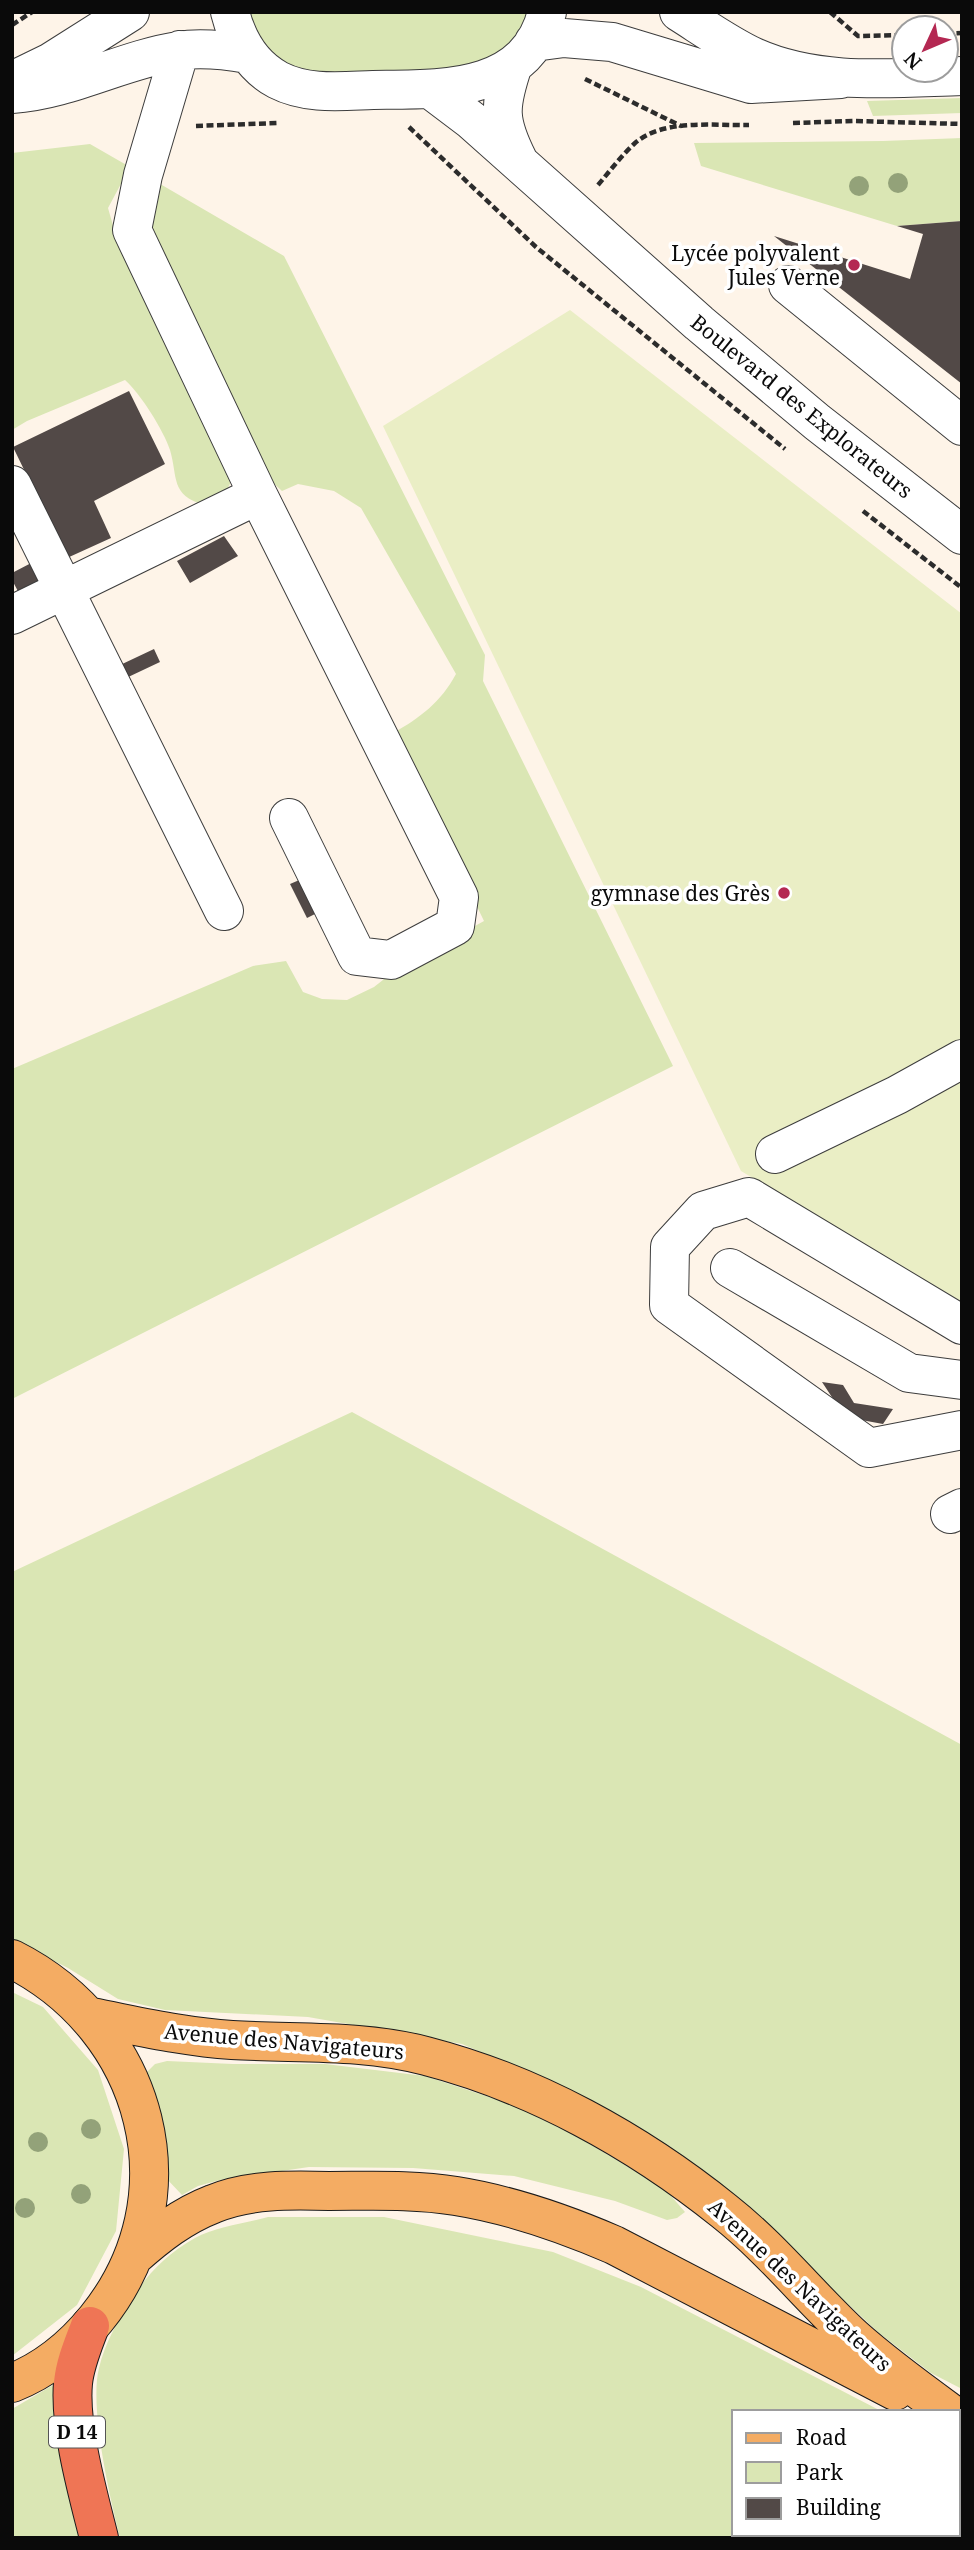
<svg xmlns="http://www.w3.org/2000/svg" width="974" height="2550" viewBox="0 0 974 2550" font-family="'Noto Serif',serif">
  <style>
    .green { fill: #dae6b4 }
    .pitch { fill: #eaeec5 }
    .building { fill: #524947 }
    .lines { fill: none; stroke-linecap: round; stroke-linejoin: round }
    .minor-casing { stroke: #3d3d3d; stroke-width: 40 }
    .major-casing { stroke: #1b1b1b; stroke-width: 40 }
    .highway-casing { stroke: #1b1b1b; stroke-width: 40 }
    .path { stroke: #2c2c2c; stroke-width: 4.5; stroke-dasharray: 7 3.5; stroke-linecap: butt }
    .minor { stroke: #fff; stroke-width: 38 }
    .major { stroke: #f4ac63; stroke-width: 38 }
    .highway { stroke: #ef7555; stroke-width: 38 }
    .tree { fill: #93a279 }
    .poi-dot { fill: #b42852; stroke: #fff; stroke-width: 2.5 }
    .labels { text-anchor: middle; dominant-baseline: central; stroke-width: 7; stroke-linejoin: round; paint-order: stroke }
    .shield { fill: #fff; stroke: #545454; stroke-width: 2 }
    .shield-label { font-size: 19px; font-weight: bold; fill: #0a0a0a }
    .poi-label { font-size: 21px; fill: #0a0a0a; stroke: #fff; text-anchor: end }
    .street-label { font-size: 21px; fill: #0a0a0a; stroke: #fff }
  </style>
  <rect width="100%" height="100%" fill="#fef4e8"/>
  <path class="green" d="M244,12H531L512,46L476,68L309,74C268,58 266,48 244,12Z
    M962,98V113L873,116L867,101Z
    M962,138V221L897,226L701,166L694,143L883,141Z
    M90,144L130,167L108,208L114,229L232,479L225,495L204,505C170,495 178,477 170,450C164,431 140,393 125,380L27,421L12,430V153Z
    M155,181L284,256L485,655L483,681L673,1066L12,1399V1069L253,966L286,961L303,992L322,999L347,1000L374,987L397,969L484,921L393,733C420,718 441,702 456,674L361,508L334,491L298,484L282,491L270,480L147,217Z
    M352,1412L962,1745V2389L931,2373L879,2333L781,2242L571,2091L462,2044L308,2017L165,2010L118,1999L68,1968L12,1940V1572Z
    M12,1992L43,2007L98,2070L124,2149L116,2231L77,2305L12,2356Z
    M167,2061L233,2064H325L425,2076L511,2104L573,2134L665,2189L685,2212L677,2218L667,2220L615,2201L514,2176L413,2168L309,2167L220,2180L198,2186L182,2195L165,2177V2134L147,2072L155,2064Z
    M268,2217H384L553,2252L641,2287L883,2412H734V2534H958V2451L962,2453V2538H120C110,2498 89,2407 99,2368C105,2343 117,2322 131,2300C147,2274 168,2253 195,2238C215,2227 246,2223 268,2217Z
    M53,2385L54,2396L81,2538H12V2409Z"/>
  <path class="pitch" d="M570,310L962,614V1302L741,1171L383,426Z"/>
  <path class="building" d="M962,221V384L774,236L910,279L923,234L897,226Z
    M129,391L165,464L94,501L111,538L67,558L13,447Z
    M224,536L238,556L190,583L177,561Z
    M35,561L46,583L20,595L12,580V573Z
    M154,649L160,662L124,679L118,666Z
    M304,878L321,911L307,918L290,884Z
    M822,1382L843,1385L854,1403L893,1409L883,1424L845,1417Z"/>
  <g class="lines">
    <g class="minor-casing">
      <path id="minor" d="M230,12C237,40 252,66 278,80C307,95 341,91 373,90C439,89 527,94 547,12
        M679,12C703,27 728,45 754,57C819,86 893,78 962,76
        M534,42L564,38L612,42L751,84L841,79
        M180,50L143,175L132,230L258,495L459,897L455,926L391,960L357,956L289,818
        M513,65C499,107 498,120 518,160
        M14,80L51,62L130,12
        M430,89L471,120L699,323L817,422L962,535
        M12,94C70,90 122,60 178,51C201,47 225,50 248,54
        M788,285L962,426
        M12,485L224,911
        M12,615L258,495
        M775,1154L897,1095L962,1059
        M730,1268L909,1373L962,1380
        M962,1325L749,1197L703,1211L670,1247L669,1305L869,1448L962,1430
        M950,1514L962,1508"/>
    </g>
    <g class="major-casing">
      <path id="major" d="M12,1959C149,2028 195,2197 96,2319C74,2346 45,2370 12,2383
        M91,2017C138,2026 184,2037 232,2040C297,2044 362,2039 426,2056C534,2084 637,2141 724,2211C771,2248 809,2296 853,2337C883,2364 916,2388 949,2412
        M133,2257C158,2235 182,2216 213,2204C249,2189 290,2190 329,2191C371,2191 414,2189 456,2196C512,2205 563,2223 614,2245L895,2391"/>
    </g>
    <g class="highway-casing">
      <path id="highway" d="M90,2326C83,2345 75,2363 73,2383C69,2427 88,2494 99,2538"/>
    </g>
    <path class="path" d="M830,12L858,36L904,35
      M12,25L32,12
      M946,34L962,33
      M585,79L681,126
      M793,123L853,121L962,124
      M196,126L278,123
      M409,127L536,247L785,449
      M598,185C610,171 621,156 634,144C662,118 714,126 749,125
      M863,511L962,588"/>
    <use href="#minor" class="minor"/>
    <use href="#major" class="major"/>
    <use href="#highway" class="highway"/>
  </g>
  <g class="tree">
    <circle cx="898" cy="183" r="10"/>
    <circle cx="859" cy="186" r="10"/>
    <circle cx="91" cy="2129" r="10"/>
    <circle cx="38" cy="2142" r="10"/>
    <circle cx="81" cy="2194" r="10"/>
    <circle cx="25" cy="2208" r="10"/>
  </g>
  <g class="poi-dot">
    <circle cx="854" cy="265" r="7"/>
    <circle cx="784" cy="893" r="7"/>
  </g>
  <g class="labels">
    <rect class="shield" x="49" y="2416.5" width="56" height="31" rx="5"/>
    <g class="shield-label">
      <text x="77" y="2432">D 14</text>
    </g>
    <g class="poi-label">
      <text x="840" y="253">Lycée polyvalent<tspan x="840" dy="24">Jules Verne</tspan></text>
      <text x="770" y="893">gymnase des Grès</text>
    </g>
    <g class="street-label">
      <text transform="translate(802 406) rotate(39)">Boulevard des Explorateurs</text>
      <text transform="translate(284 2041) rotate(5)">Avenue des Navigateurs</text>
      <text transform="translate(800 2285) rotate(43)">Avenue des Navigateurs</text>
    </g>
  </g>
  <rect width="974" height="2550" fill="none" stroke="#0a0a0a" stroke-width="28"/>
  <rect x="732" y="2410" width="228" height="126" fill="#ffffff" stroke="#9d9d9d" stroke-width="2"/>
  <rect x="746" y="2433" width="35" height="10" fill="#f4ac63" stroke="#9d9d9d" stroke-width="2"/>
  <text x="796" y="2445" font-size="21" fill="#0a0a0a">Road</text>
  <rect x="746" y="2462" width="35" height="21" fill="#dae6b4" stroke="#9d9d9d" stroke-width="2"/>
  <text x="796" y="2480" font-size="21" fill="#0a0a0a">Park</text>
  <rect x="746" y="2498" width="35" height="21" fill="#524947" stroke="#9d9d9d" stroke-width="2"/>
  <text x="796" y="2515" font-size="21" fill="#0a0a0a">Building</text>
  <g transform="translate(925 49) rotate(226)"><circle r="33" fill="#ffffff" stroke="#9d9d9d" stroke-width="2"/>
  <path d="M0-5L12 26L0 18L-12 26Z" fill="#b42852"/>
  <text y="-10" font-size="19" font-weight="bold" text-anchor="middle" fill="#0a0a0a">N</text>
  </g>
</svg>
